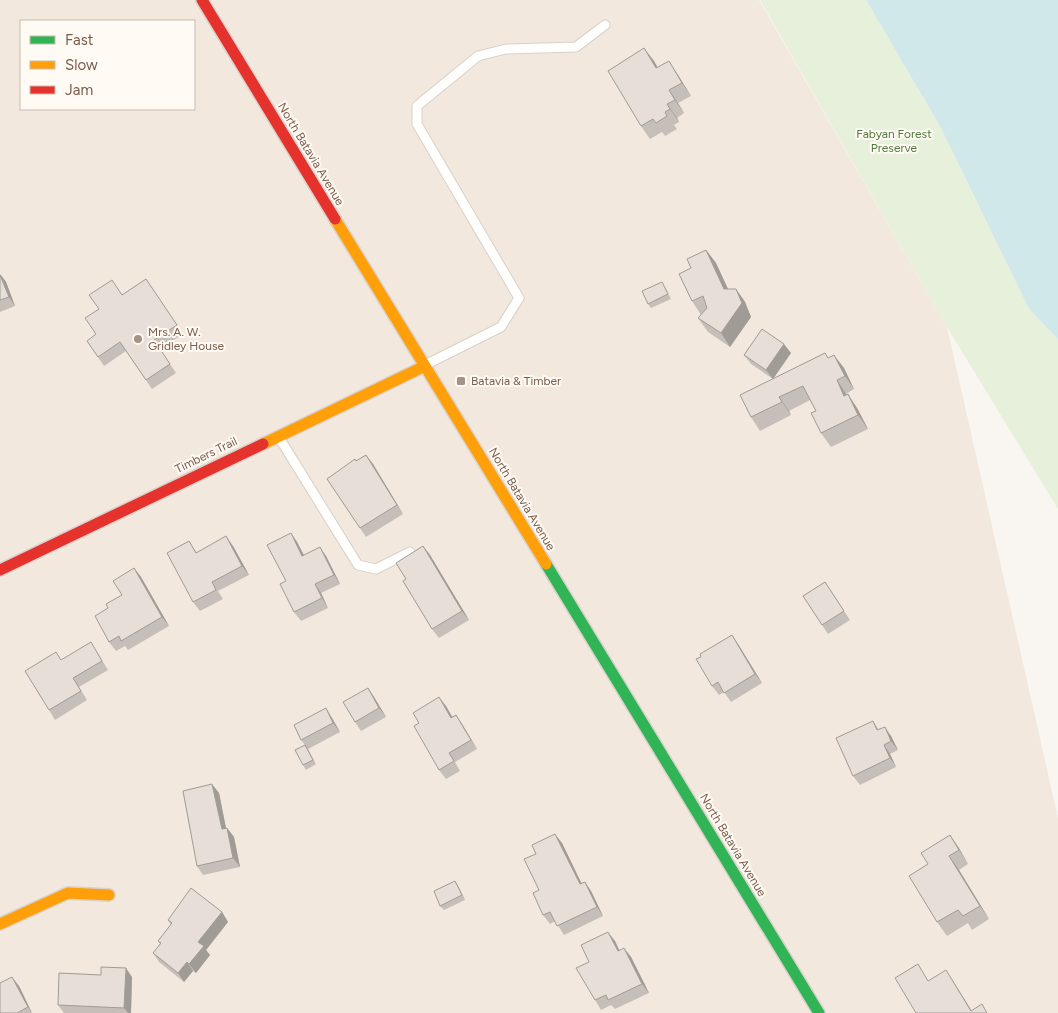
<svg xmlns="http://www.w3.org/2000/svg" width="1058" height="1013" viewBox="0 0 1058 1013" font-family="Figtree,sans-serif">
  <style>
    .residential { fill: #f2e8de; fill-rule: evenodd }
    .green { fill: #e7f0db }
    .water { fill: #d0e8ea }
    .lines { fill: none; stroke-linecap: round; stroke-linejoin: round }
    .lane-casing { stroke: #d7d1cb; stroke-width: 11 }
    .fast-casing { stroke: #d9d2cb; stroke-width: 14 }
    .slow-casing { stroke: #d9d2cb; stroke-width: 14 }
    .jam-casing { stroke: #d9d2cb; stroke-width: 14 }
    .lane { stroke: #fefefd; stroke-width: 9 }
    .fast { stroke: #30b455; stroke-width: 11 }
    .slow { stroke: #ff9f0a; stroke-width: 11 }
    .jam { stroke: #e5322d; stroke-width: 11 }
    .wall { fill: #c6bfb9 }
    .shaded-wall { fill: #a19b96 }
    .building { fill: #e6ded7; stroke: #a19b96 }
    .poi-dot { fill: #a69286; stroke: #fffaf3; stroke-width: 2 }
    .labels { text-anchor: middle; dominant-baseline: central; stroke-width: 4; stroke-linejoin: round; paint-order: stroke }
    .park-label { font-size: 12px; fill: #537a41; stroke: #fffaf3 }
    .street-label { font-size: 12px; fill: #7a5c4d; stroke: #fffaf3 }
    .poi-label { font-size: 12px; fill: #7a5c4d; stroke: #fffaf3; text-anchor: start }
  </style>
  <rect width="100%" height="100%" fill="#f9f5f0"/>
  <path class="residential" d="M0,0H759L947,327L1058,818V1013H0ZM21,21H194V109H21Z"/>
  <path class="green" d="M760,0H866L940,126L1029,309L1058,339V509L947,327Z"/>
  <path class="water" d="M866,0H1058V339L1029,309L940,126Z"/>
  <g class="lines">
    <g class="lane-casing">
      <path id="lane" d="M427,364L501,327L519,298L417,124V106L478,56L506,49L576,47L605,25
        M280,439L358,565L376,569L410,552"/>
    </g>
    <g class="fast-casing">
      <path id="fast" d="M546,564L819,1013"/>
    </g>
    <g class="slow-casing">
      <path id="slow" d="M335,219L546,564
        M263,444L425,366
        M0,924L68,893L109,895"/>
    </g>
    <g class="jam-casing">
      <path id="jam" d="M202,0L335,219
        M0,570L263,444"/>
    </g>
    <use href="#lane" class="lane"/>
    <use href="#fast" class="fast"/>
    <use href="#slow" class="slow"/>
    <use href="#jam" class="jam"/>
  </g>
  <path class="wall" d="M654,61L657,68L678,75L691,96L678,103L684,113L677,118L679,122L674,125L677,129L665,136L662,132L650,139L641,126Z
    M706,250L716,263L728,289H736L745,302L751,317L730,347L708,332L698,318L701,315L692,301L691,268Z
    M0,274L6,282L15,306L0,312Z
    M146,279L183,334L160,349L176,373L152,389L126,351L104,366L87,341L96,334L122,295Z
    M665,287L671,299L651,308L648,304Z
    M791,353L773,379L825,353L828,358L844,368L854,389L846,394L857,408L868,429L831,447L821,433L816,411L810,400L789,411L791,415L760,431L751,417L773,379L751,364L744,355Z
    M366,455L373,464L403,514L366,537L327,479Z
    M291,533L297,542L304,555L326,556L340,584L321,593L328,608L301,621L294,612L286,581Z
    M189,541L197,553L233,546L249,575L218,591L223,599L200,611L193,602Z
    M423,546L430,555L469,620L439,638L432,629Z
    M134,568L141,577L169,626L128,650L125,646L116,651L109,642L108,608L122,595Z
    M825,582L850,620L828,634L803,596Z
    M738,644L762,683L731,702L724,692L719,695L712,686Z
    M97,652L108,670L79,687L87,700L55,720L49,710L62,660Z
    M368,688L374,697L386,717L361,731L355,722Z
    M446,706L452,717L456,715L462,724L477,749L455,762L460,771L446,779L439,770Z
    M332,718L340,732L308,749L316,764L306,770L303,765L305,745L301,740Z
    M873,721L879,730L891,736L898,750L890,754L896,767L860,785L853,776Z
    M219,793L226,828H227L234,837L240,867L203,875L197,866Z
    M950,835L968,864L959,870L989,919L972,930L968,923L947,936L937,922L928,864Z
    M562,843L582,884L585,882L591,891L603,916L564,935L555,921L550,924L543,915L539,890Z
    M458,886L465,900L444,910L440,906Z
    M222,912L228,922L206,950L210,955L196,973L193,971L184,982L159,962L153,953L160,944L158,941L171,925L168,920Z
    M615,941L619,951L631,957L649,993L615,1009L611,1005L601,1010L595,1000L589,962Z
    M101,975L132,977L131,1013H64L58,1005Z
    M19,986L32,1013H0Z"/>
  <path class="shaded-wall" d="M644,48L654,61L666,82L656,68Z
    M669,61L678,75L691,96L682,83Z
    M669,90L678,103L684,113L675,100Z
    M667,104L677,118L679,122L670,109Z
    M706,250L716,263L734,302L724,289Z
    M0,274L6,282L15,306L9,297Z
    M736,289L745,302L751,317L730,347L721,333Z
    M784,344L791,353L773,379L766,370Z
    M834,355L844,368L854,389L845,376Z
    M837,380L846,394L854,409L844,396Z
    M848,394L857,408L868,429L858,415Z
    M779,397L789,411L791,415L782,402Z
    M366,455L373,464L403,514L397,505Z
    M291,533L297,542L309,565L302,556Z
    M226,536L233,546L249,575L242,566Z
    M423,546L430,555L469,620L462,611Z
    M320,547L326,556L340,584L334,575Z
    M134,568L141,577L169,626L162,617Z
    M315,584L321,593L328,608L322,598Z
    M732,635L738,644L762,683L755,674Z
    M368,688L374,697L386,717L379,708Z
    M439,697L446,706L458,727L451,718Z
    M326,708L332,718L340,732L333,723Z
    M456,715L462,724L477,749L471,740Z
    M885,727L891,736L898,750L891,741Z
    M884,745L890,754L896,767L890,758Z
    M212,784L219,793L228,838L222,829Z
    M227,828L234,837L240,867L233,858Z
    M555,834L562,843L586,893L580,884Z
    M950,835L959,848L968,864L959,850Z
    M949,856L959,870L989,919L980,906Z
    M455,881L458,886L465,900L462,895Z
    M585,882L591,891L603,916L597,907Z
    M222,912L228,922L206,950L210,955L196,973L189,964L198,942Z
    M608,932L615,941L624,960L618,951Z
    M624,948L631,957L649,993L642,984Z
    M187,962L193,971L184,982L178,973Z
    M126,968L132,977L131,1013H128L124,1008Z
    M946,970L955,984L973,1013H972Z
    M12,977L19,986L32,1013L28,1007Z"/>
  <path class="building" d="M644,48L656,68L669,61L682,83L669,90L675,100L667,104L670,109L665,112L667,116L656,123L653,119L641,126L608,71Z
    M706,250L724,289H736L742,303L721,333L698,318L707,308L703,296L692,301L679,274L691,268L687,259Z
    M0,275L9,297L0,300Z
    M146,279L177,325L154,340L170,364L146,380L120,342L98,357L87,341L96,334L85,318L99,309L89,295L112,280L122,295Z
    M662,282L668,294L648,304L642,291Z
    M762,329L784,344L766,370L744,355Z
    M825,353L828,358L834,355L845,376L837,380L844,396L848,394L858,415L821,433L811,413L816,411L803,386L779,397L782,402L751,417L740,395Z
    M366,455L397,505L360,528L327,479L355,459L356,461Z
    M291,533L302,556L320,547L334,575L315,584L322,598L294,612L280,584L286,581L267,545Z
    M226,536L242,566L212,582L216,590L193,602L167,553L189,541L196,553Z
    M423,546L462,611L432,629L403,581L406,579L396,563Z
    M134,568L162,617L121,641L119,636L109,642L95,616L108,608L106,604L122,595L113,581Z
    M825,582L844,611L822,625L803,596Z
    M732,635L755,674L724,693L718,682L712,686L696,659L701,657L700,654Z
    M91,642L102,661L73,678L81,691L49,710L25,671L56,652L61,660Z
    M368,688L379,708L355,722L343,702Z
    M439,697L451,718L456,715L471,740L449,753L454,761L439,770L414,726L419,723L413,713Z
    M326,708L333,723L301,740L294,725Z
    M873,721L877,730L885,727L891,741L884,745L890,758L853,776L836,738Z
    M305,745L313,760L303,765L295,750Z
    M212,784L222,829L227,828L233,858L197,866L183,791Z
    M555,834L580,884L585,882L597,907L557,926L550,912L543,915L533,893L539,890L524,859L536,854L532,845Z
    M950,835L959,850L949,856L980,906L963,916L958,910L937,922L909,876L928,864L921,853Z
    M455,881L462,895L440,906L434,891Z
    M191,888L222,912L198,942L204,946L189,964L187,962L178,973L153,953L161,943L158,941L172,923L168,920Z
    M608,932L618,951L624,948L642,984L608,1000L606,995L595,1000L576,968L589,962L581,945Z
    M918,964L928,981L946,970L971,1011L982,1004L987,1013H916L895,978Z
    M101,967L126,968L124,1008L58,1005L59,973L101,975Z
    M12,977L28,1007L17,1013H0V983Z"/>
  <g class="poi-dot">
    <circle cx="138" cy="339" r="5"/>
    <rect x="456" y="376" width="10" height="10" rx="2.5"/>
  </g>
  <g class="labels">
    <g class="park-label">
      <text x="894" y="134">Fabyan Forest<tspan x="894" dy="14">Preserve</tspan></text>
    </g>
    <g class="street-label">
      <text transform="translate(311 154) rotate(59)">North Batavia Avenue</text>
      <text transform="translate(206 455) rotate(-26)">Timbers Trail</text>
      <text transform="translate(522 499) rotate(59)">North Batavia Avenue</text>
      <text transform="translate(733 845) rotate(59)">North Batavia Avenue</text>
    </g>
    <g class="poi-label">
      <text x="148" y="332">Mrs. A. W.<tspan x="148" dy="14">Gridley House</tspan></text>
      <text x="471" y="381">Batavia &amp; Timber</text>
    </g>
  </g>
  <rect x="20" y="20" width="175" height="90" fill="#fffaf3" stroke="#cabbb1"/>
  <rect x="30" y="36" width="25" height="8" fill="#30b455" stroke="#cabbb1"/>
  <text x="65" y="45" font-size="15" fill="#7a5c4d">Fast</text>
  <rect x="30" y="61" width="25" height="8" fill="#ff9f0a" stroke="#cabbb1"/>
  <text x="65" y="70" font-size="15" fill="#7a5c4d">Slow</text>
  <rect x="30" y="86" width="25" height="8" fill="#e5322d" stroke="#cabbb1"/>
  <text x="65" y="95" font-size="15" fill="#7a5c4d">Jam</text>
</svg>
